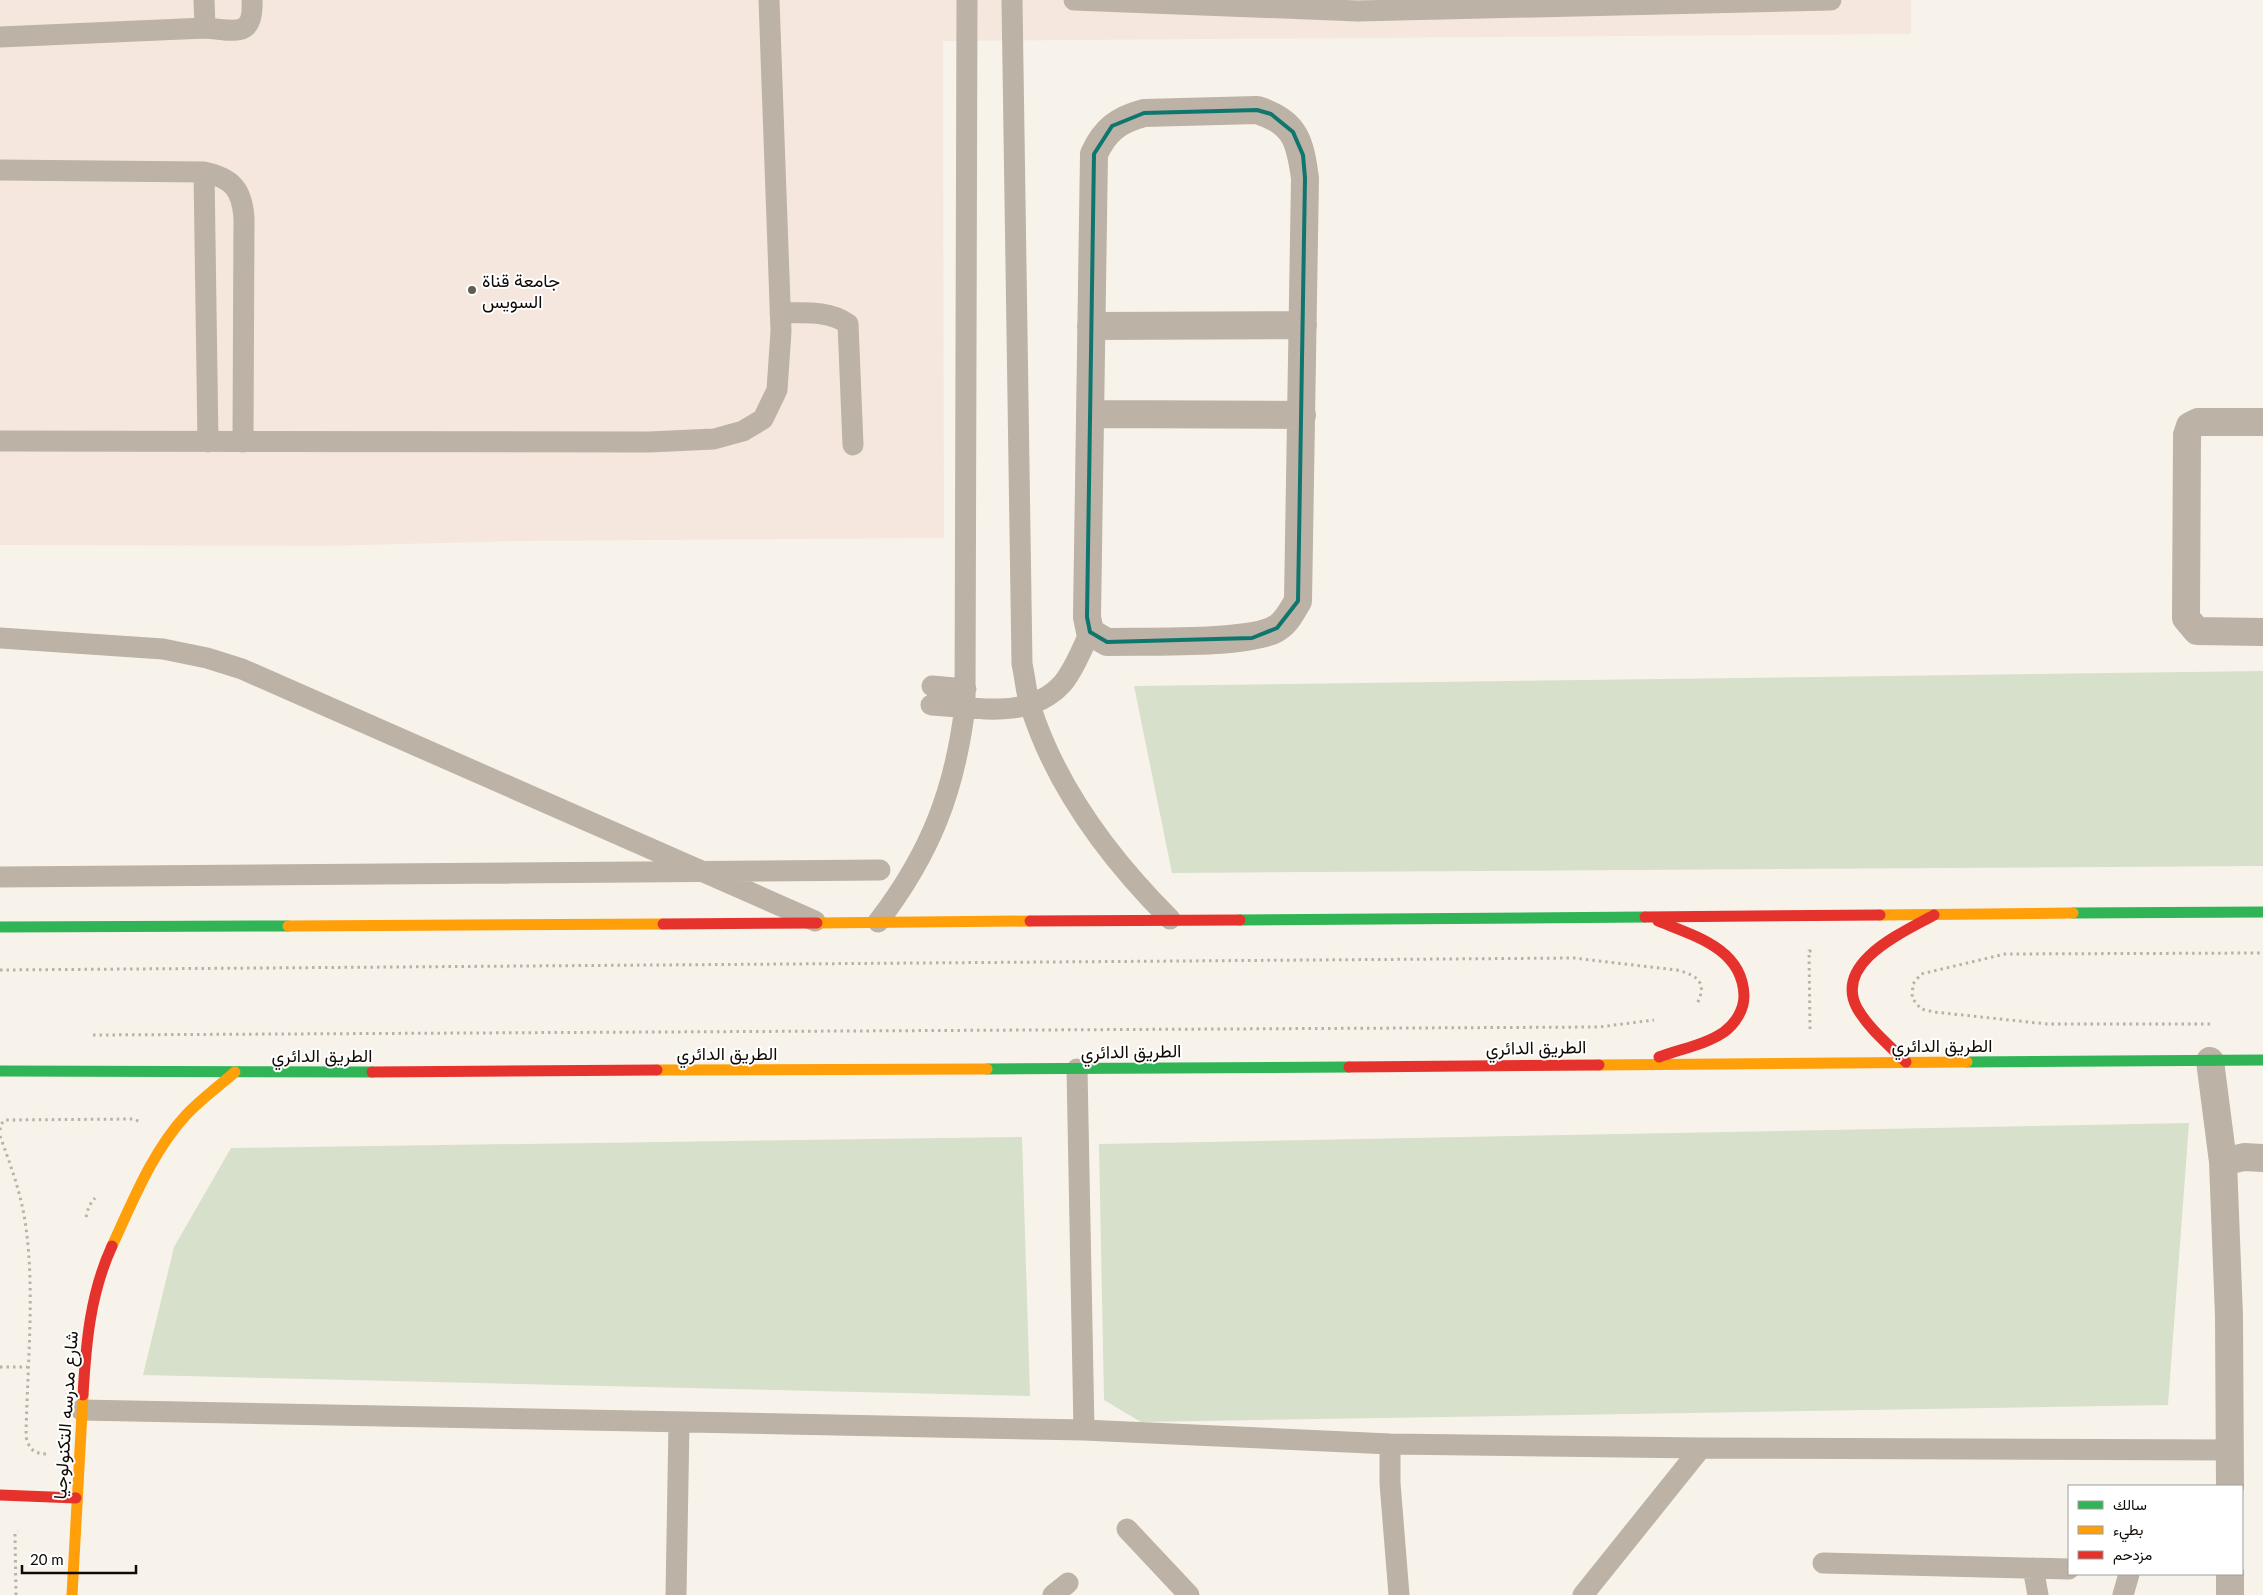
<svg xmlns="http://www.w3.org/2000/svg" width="2263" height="1595" viewBox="0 0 2263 1595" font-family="Lato,Vazirmatn,sans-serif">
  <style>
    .education { fill: #f6e7de }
    .green { fill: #d7e0cb }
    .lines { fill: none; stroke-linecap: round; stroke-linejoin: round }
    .path { stroke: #b8b2a9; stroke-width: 3; stroke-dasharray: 2.5 4; stroke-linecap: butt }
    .lane { stroke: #bcb2a5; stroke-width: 21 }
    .street { stroke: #bcb2a5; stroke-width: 28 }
    .fast { stroke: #30b455; stroke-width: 11 }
    .slow { stroke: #ff9f0a; stroke-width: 11 }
    .jam { stroke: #e5322d; stroke-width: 11 }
    .marked { fill: none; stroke: #0f766e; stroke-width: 4; stroke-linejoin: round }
    .poi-dot { fill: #615c54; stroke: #fff; stroke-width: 2 }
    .labels { text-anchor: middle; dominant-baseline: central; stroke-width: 4; stroke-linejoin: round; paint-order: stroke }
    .poi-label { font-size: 18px; fill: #100a04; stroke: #fff; text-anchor: start }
    .street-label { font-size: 18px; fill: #100a04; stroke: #fff }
  </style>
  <rect width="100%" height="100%" fill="#f8f3ea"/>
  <path class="education" d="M0,0H1911V34L943,41L944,538L522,541L326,546L0,545Z"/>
  <path class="green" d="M2263,671V866L1172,873L1134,686Z
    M2189,1123L2168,1405L1141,1422L1104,1400L1099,1144Z
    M1022,1137L1030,1396L143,1375L174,1247L231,1148Z"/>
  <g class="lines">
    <path class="path" d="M0,970L1574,958L1677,970C1699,976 1708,983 1696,1006
      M2210,1024H2047L1934,1012L1921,1009L1912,998L1913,984L1921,974L2005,954L2263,953
      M1810,1029L1809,951H1812
      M93,1035L1599,1027L1654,1020
      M0,1130L1,1124L5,1120L134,1119L140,1122
      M0,1136C11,1166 22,1196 26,1228C35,1292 27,1371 26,1437C29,1449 34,1454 47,1454
      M86,1217L89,1206L95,1198
      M0,1367H27
      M16,1595L15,1534L18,1531"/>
    <path class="lane" d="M204,0L205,28
      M1012,0L1022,664C1025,677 1026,692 1030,705C1056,788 1109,858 1170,919
      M1074,0L1358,11L1831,0
      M0,37L205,28C235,30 254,39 252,0
      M0,170L204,172C232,178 242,189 244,218L243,442
      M204,172L208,442
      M780,313C804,313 829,310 848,324L853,445
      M0,441L649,442L714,439L743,431L763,419L777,390L781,331L769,0
      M0,638L163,649L207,658L242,669L815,921
      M932,686L966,689
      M931,705C976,707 1029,721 1063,683C1075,668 1082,649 1090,632
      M0,877L880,870
      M878,922C930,854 955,791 965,706L967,0
      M1077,1069L1084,1430
      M81,1410L1084,1430L1390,1444L1701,1448L2230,1450
      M1390,1444V1483L1399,1595
      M1127,1529L1189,1595
      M1823,1563L2069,1569
      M2033,1568L2038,1595
      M676,1595L679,1423
      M1053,1595L1068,1583
      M1583,1595L1701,1448
      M2123,1595L2129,1574"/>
    <path class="street" d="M1257,110C1296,122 1300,142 1305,178L1298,601C1292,611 1287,622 1277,628C1251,645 1143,641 1107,642L1090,632L1087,617L1094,154C1105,130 1118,120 1144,113Z
      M1091,326L1303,325
      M1090,414L1302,415
      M2263,422H2198L2190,426L2187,435L2186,618L2197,631L2263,632
      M2210,1061L2223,1162L2229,1316L2230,1486
      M2223,1162L2244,1157L2263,1158
      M2230,1595V1574"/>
    <path class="fast" d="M2073,913L2263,912
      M1240,920L1645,917
      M0,927L288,926
      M1967,1062L2263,1060
      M987,1069L1349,1067
      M0,1071L372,1072"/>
    <path class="slow" d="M1880,915L2073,913
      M817,923L1030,921
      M288,926L663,924
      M1599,1065L1967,1062
      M657,1070L987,1069
      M112,1246C133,1201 152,1152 186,1115C200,1100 219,1086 235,1072
      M72,1595L83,1395"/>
    <path class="jam" d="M1645,917L1880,915
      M1030,921L1240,920
      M1658,921C1695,936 1743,949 1744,996C1744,1010 1735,1024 1724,1032C1705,1045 1680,1049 1659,1057
      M663,924L817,923
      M1906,1062C1889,1045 1869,1029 1857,1008C1833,962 1904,932 1934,915
      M1349,1067L1599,1065
      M372,1072L657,1070
      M83,1395C86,1343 90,1294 112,1246
      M0,1495L76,1498"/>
  </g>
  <path class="marked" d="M1257,110L1271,114L1293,132L1303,155L1305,178L1298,601L1277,628L1252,638L1107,642L1090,632L1087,617L1094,154L1112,126L1144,113Z"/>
  <circle class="poi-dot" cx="472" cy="290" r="5"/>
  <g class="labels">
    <g class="poi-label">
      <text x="482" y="280">جامعة قناة<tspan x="482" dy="21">السويس</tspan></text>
    </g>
    <g class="street-label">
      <text x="1942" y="1045">الطريق الدائري</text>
      <text transform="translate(1536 1047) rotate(-1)">الطريق الدائري</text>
      <text transform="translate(1131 1051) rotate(-1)">الطريق الدائري</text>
      <text x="727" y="1053">الطريق الدائري</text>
      <text x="322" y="1055">الطريق الدائري</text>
      <text transform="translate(65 1415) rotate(-86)">شارع مدرسه التكنولوجيا</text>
    </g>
  </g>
  <rect x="2068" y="1485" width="175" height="90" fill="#ffffff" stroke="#9f9d9b"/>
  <rect x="2078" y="1501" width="25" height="8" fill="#30b455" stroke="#9f9d9b"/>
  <text x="2113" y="1510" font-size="15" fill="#100a04">سالك</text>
  <rect x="2078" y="1526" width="25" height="8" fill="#ff9f0a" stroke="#9f9d9b"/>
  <text x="2113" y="1535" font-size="15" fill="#100a04">بطيء</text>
  <rect x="2078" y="1551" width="25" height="8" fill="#e5322d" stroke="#9f9d9b"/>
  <text x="2113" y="1560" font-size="15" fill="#100a04">مزدحم</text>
  <path d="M22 1565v8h114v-8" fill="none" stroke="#100a04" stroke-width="2.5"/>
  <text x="30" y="1565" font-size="15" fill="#100a04" stroke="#ffffff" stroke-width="4" paint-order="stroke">20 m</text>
</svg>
